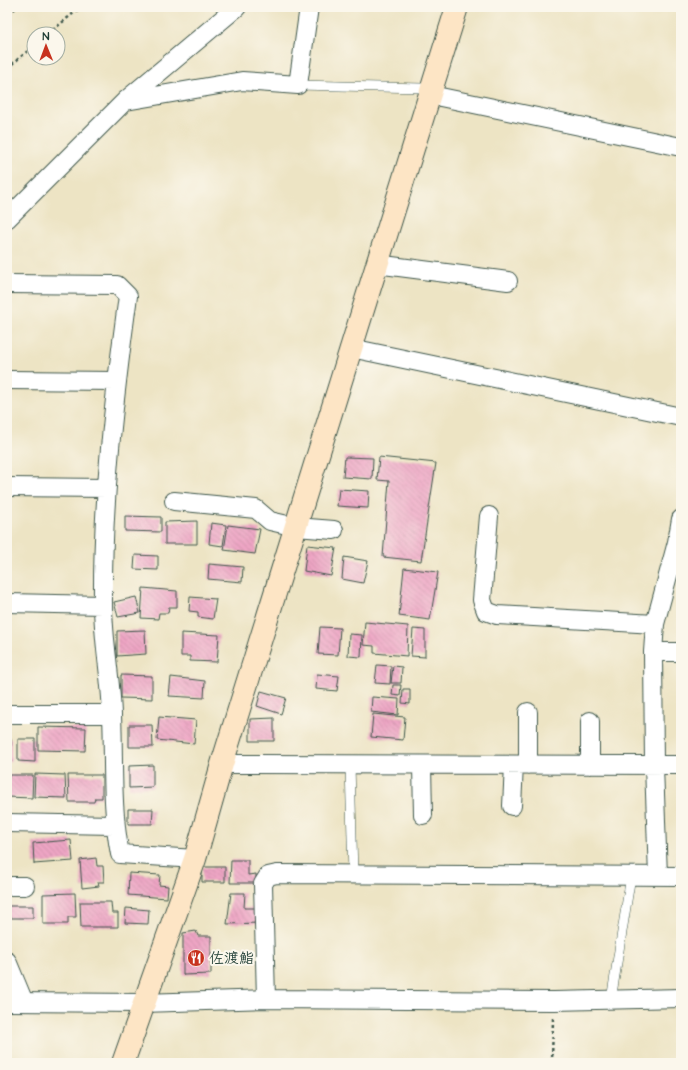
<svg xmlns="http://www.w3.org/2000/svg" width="688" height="1070" viewBox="0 0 688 1070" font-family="'Architects Daughter','Klee One',sans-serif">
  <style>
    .building { fill: url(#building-back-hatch) }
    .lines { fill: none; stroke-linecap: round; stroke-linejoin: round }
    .lane-casing { stroke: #3e564a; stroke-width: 10 }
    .street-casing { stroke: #3e564a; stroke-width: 20 }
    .secondary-casing { stroke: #3e564a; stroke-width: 24 }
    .path { stroke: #3e564a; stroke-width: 2.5; stroke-dasharray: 3 3; stroke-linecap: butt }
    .lane { stroke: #fff; stroke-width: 9 }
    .street { stroke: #fff; stroke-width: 18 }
    .secondary { stroke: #fde5c5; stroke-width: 22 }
    .rail { stroke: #1f3d34; stroke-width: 3; stroke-dasharray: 6 3; stroke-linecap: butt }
    .labels { text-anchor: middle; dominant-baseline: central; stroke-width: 4; stroke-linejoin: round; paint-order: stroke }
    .poi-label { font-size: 15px; font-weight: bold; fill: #1f3d34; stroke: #fbf7ec; text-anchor: start }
  </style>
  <defs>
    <pattern id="building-back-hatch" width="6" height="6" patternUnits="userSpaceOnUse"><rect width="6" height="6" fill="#eea5c4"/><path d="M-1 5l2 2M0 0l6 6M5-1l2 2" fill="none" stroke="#c088a0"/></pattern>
  </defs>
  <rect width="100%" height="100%" fill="#fbf7ec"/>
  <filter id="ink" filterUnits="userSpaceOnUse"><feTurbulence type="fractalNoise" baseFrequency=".025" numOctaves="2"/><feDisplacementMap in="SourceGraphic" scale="8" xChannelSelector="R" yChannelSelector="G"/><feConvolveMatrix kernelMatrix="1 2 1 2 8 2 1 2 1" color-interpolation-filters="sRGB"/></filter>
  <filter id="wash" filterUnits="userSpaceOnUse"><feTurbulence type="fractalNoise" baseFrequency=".012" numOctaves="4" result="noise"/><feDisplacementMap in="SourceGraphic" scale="16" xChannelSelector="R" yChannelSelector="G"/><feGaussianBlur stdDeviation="0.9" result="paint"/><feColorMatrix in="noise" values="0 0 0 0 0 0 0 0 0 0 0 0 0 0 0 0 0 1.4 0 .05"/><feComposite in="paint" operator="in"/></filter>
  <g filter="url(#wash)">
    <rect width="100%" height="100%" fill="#ede4c4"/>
    <g id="blocks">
      <path class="building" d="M345,457L373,458L372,479L343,477Z
        M379,457L436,463L421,561L383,557L389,481L377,480Z
        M339,489L369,491L368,508L337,506Z
        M125,516L161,517V532L125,531Z
        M197,521V544H165V522Z
        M211,523L226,525L223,546L209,544Z
        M228,525L260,529L255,554L224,550Z
        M307,545L336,548L331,576L304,571Z
        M135,555L158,556V570L134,569Z
        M344,557L368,561L363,583L342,579Z
        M209,564L243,567L242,582L208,579Z
        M404,568L438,572L430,620L399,616Z
        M143,588L177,591V607H169L168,613H159L158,619L141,618Z
        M136,597L140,613L118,617L114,602Z
        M190,597L216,599L213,619L198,617V612L189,611Z
        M365,622L408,626L407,656L374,653V646L363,645Z
        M320,627L340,628L338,655L318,654Z
        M413,629L425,630V657L411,656Z
        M145,630L146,654L117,656V631Z
        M181,633L219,635L217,662L190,661V656H181Z
        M349,634L362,635L361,657L348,656Z
        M377,665L391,666L390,684L375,683Z
        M393,666L402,667L401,683H391Z
        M317,674L339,676L337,691L316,689Z
        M121,675L152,676V699L121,698Z
        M171,677L205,681L204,698L169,696Z
        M393,685H401L400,696L392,695Z
        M403,689H410V704L402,703Z
        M261,691L286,698L281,714L257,706Z
        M372,697L399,699L398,715L371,712Z
        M373,714L405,717L403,740L371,737Z
        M159,717L196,720L194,744L157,740Z
        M274,718V741H250V719Z
        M129,725H152L153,747H129Z
        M38,727L86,728L85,751L38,750Z
        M7,739H11V762H7Z
        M18,739H35V762L18,761Z
        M153,765V787L129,788V766Z
        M35,774L65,775L66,798L34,797Z
        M7,775H33L32,798L7,797Z
        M68,775H102V798H95L94,802H69Z
        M128,809H153L152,824H128Z
        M7,835H9L10,856H7Z
        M71,840L73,861L34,864L33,843Z
        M96,858L97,866H103L104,882H98L99,886L82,888L80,860Z
        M231,860H248V875L256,874V883H230Z
        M202,867H225V882H202Z
        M129,873L160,875L159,885L168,886L167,898L128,895Z
        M75,893L76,917H68V924H43V894Z
        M231,893H245L244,908H260L259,923L227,924Z
        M80,902H111L112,913H118V927H81Z
        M8,906H33V918H8Z
        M126,908L149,910L148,924L125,923Z
        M196,931L198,936H211V974L183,975V933Z"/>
    </g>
  </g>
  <g filter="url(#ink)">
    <use href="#blocks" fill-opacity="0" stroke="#3e564a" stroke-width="1"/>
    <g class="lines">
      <g class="lane-casing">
        <path id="lane" d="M298,85L422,88L429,94
          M350,765L353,875
          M611,1000L631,876"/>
      </g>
      <g class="street-casing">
        <path id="street" d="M431,95L681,147
          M126,101L242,81L298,85L309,7
          M7,219L125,101L237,7
          M376,264L508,281
          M7,284L117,285L128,296C114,398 102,501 103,604C103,641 111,678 112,715C114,762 111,808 120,854L195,859
          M351,348L681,417
          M7,380L116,381
          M7,487L107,488
          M174,501L256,509L270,521L296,527L334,530
          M489,516L482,600L486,611L497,615L655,624
          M7,603L103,605
          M653,652H681
          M7,714H112
          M590,721V765
          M222,764L681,765
          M422,765L423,815
          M528,765V712
          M512,806L514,765
          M7,823L114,825
          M658,876L654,766L653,652L655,624L677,542L681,519
          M7,886H25
          M7,961L24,1002
          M266,999L263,884L268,876L277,874L681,876
          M7,1002L143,1003L266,999L554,1001L681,998"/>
      </g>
      <g class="secondary-casing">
        <path id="secondary" d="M123,1063L195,859L222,764L457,7"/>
      </g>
      <path class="path" d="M48,34L81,7
        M7,68L34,46
        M552,1063L553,1018"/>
      <use href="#lane" class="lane"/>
      <use href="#street" class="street"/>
      <use href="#secondary" class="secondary"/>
      <path class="rail" d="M7,16L16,7"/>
    </g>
  </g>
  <defs>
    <g id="restaurant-disc" transform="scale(0.9)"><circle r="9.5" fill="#c8321e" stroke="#fbf7ec"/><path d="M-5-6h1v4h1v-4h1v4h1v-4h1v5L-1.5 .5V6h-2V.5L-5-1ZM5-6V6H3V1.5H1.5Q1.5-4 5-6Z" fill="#fff"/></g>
  </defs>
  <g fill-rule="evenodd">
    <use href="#restaurant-disc" x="196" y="958"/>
  </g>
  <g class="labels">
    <g class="poi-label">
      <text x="209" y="958">佐渡鮨</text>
    </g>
  </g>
  <rect width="688" height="1070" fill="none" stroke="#fbf7ec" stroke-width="24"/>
  <g transform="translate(46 46) rotate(359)"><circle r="19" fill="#fbf7ec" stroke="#a3ada2"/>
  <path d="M0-3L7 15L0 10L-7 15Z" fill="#c8321e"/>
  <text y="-6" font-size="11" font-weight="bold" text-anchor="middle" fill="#1f3d34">N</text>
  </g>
</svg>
